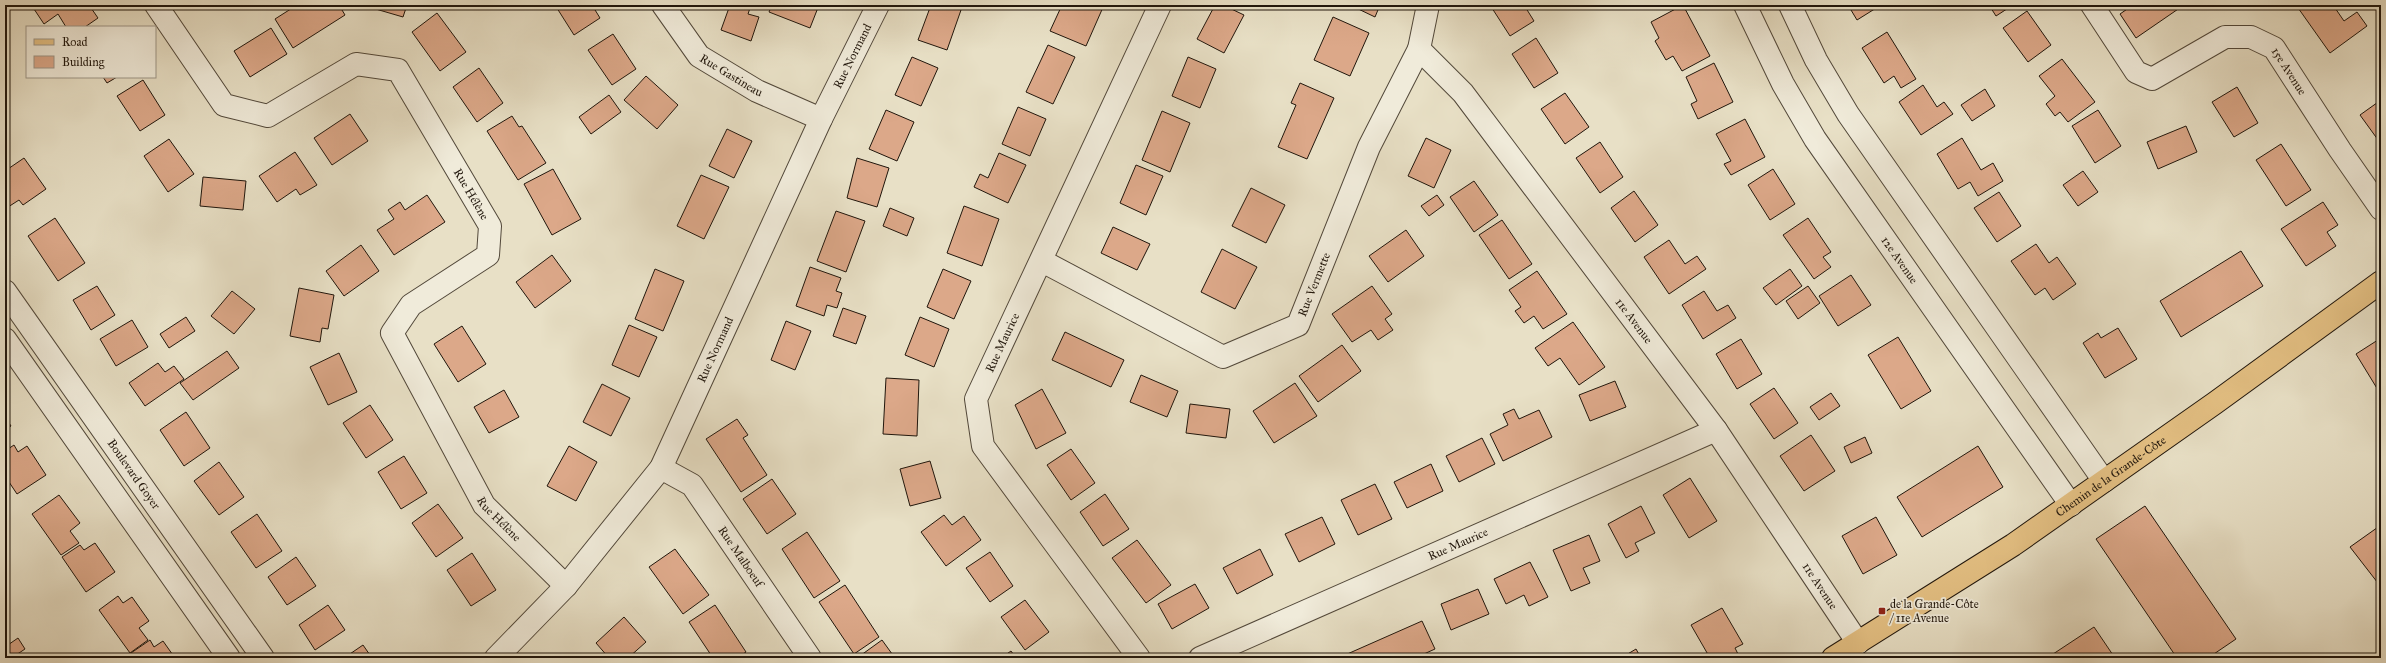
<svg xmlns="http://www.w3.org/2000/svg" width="2386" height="663" viewBox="0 0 2386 663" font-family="'IM FELL Great Primer',serif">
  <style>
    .building { fill: #dca889; stroke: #20160c }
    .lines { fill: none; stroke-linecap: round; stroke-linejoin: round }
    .minor-casing { stroke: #52483a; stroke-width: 24 }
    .major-casing { stroke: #20160c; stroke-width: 24 }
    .minor { stroke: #f0ebda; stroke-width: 22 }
    .major { stroke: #e4c083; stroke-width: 22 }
    .poi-dot { fill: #8f2418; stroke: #f0ebda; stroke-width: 1.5 }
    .labels { text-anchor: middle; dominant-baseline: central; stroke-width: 3.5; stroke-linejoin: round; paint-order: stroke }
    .street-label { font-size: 12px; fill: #20160c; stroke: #f0ebda }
    .poi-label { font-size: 12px; fill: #20160c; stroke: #f0ebda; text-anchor: start }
  </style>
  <rect width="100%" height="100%" fill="#e8e0c6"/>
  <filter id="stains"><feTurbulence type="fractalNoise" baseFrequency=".005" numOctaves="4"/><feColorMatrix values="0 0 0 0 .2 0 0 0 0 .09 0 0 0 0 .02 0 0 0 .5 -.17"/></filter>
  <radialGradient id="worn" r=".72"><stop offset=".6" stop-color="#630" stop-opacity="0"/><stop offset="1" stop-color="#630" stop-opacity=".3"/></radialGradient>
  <path class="building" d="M34,5H89L98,18L85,27H66L58,14L44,24L32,6Z
    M297,5H339L345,15L293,48L275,19Z
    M362,5H407L403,17Z
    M555,5H592L600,18L574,35Z
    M730,5H751L748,14L759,17L751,41L721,30Z
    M772,5H819L810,28L769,12Z
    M931,5H946L961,10L947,50L918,40Z
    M1062,5H1104L1086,46L1050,31Z
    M1215,5H1223L1244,15L1224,53L1197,39Z
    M1350,5H1380L1375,17Z
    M1490,5H1524L1534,21L1510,36Z
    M1683,5L1710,56L1682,71L1673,56L1666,60L1655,41L1659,38L1651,22Z
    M1848,5H1881L1857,20Z
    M1989,5H2013L1996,16Z
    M2133,5H2184L2136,38L2120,14Z
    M2296,5H2333L2344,21L2357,12L2367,26L2330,53Z
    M2027,11L2051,45L2028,62L2003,28Z
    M437,13L466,52L440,71L412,32Z
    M1333,17L1369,33L1350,76L1314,60Z
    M271,28L287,54L250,77L234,51Z
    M1887,32L1916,79L1901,88L1894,76L1884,83L1862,48Z
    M613,34L636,69L612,85L588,50Z
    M1536,38L1558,73L1534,88L1512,54Z
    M1048,45L1075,57L1053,104L1026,92Z
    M912,57L938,68L921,106L895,95Z
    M1188,57L1216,69L1200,108L1172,96Z
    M2062,59L2095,102L2068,122L2060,112L2055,116L2046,104L2055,96L2039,76Z
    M1714,63L1733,102L1698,119L1691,104L1697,101L1686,77Z
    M479,68L503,103L477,122L453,87Z
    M646,76L678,105L657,129L624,100Z
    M103,77H117L107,83Z
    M143,80L165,115L140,131L117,96Z
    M1300,83L1334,98L1307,159L1278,147L1296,105L1291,103Z
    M1923,85L1937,107L1944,102L1953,114L1921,135L1899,102Z
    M2237,87L2258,123L2234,137L2212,102Z
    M1985,89L1995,106L1972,121L1961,105Z
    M1565,93L1589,127L1565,144L1541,109Z
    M609,95L621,112L591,134L579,117Z
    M2381,100V144L2360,115Z
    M1018,107L1046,119L1030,156L1002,144Z
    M886,110L914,122L897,161L869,149Z
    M2098,110L2121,146L2095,163L2072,126Z
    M1162,111L1190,123L1170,172L1142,160Z
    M350,114L368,141L332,165L314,138Z
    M512,116L519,127L522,126L546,163L518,180L487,131Z
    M1745,119L1765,157L1731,175L1724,164L1731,161L1716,134Z
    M2186,126L2197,152L2158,169L2147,142Z
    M727,129L752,141L734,178L709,166Z
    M1426,138L1451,150L1434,188L1408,176Z
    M1962,138L1981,170L1993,163L2003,181L1978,196L1970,182L1958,189L1937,154Z
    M169,139L194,174L168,192L144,156Z
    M1600,142L1623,177L1600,193L1576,158Z
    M2281,144L2311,190L2286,206L2256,160Z
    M295,152L317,185L300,195L296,189L277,202L259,176Z
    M999,153L1026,165L1008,203L974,187L980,174L988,178Z
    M24,158L46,189L23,205L19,200L5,209V171Z
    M857,158L889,168L877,207L847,198Z
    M1136,165L1163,176L1146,215L1120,203Z
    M553,169L581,219L552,235L524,184Z
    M1773,169L1795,204L1770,220L1748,185Z
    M2083,171L2098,192L2078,206L2063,185Z
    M701,175L729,187L704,239L677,226Z
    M203,177L246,181L243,210L200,206Z
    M1474,181L1498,215L1474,232L1450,197Z
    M1251,188L1285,205L1266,243L1232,226Z
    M1634,191L1658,225L1635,242L1611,208Z
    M1999,192L2021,226L1997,242L1974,208Z
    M427,195L445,222L394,255L377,230L394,219L388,210L400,202L405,210Z
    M1437,195L1444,205L1429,216L1421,206Z
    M2323,202L2338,225L2327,232L2336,246L2306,266L2281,229Z
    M964,206L999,219L982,266L947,253Z
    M890,208L914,218L907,236L883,226Z
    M836,211L865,221L846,272L817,261Z
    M55,218L85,263L58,281L28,236Z
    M1808,218L1831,252L1823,257L1831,267L1814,279L1783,235Z
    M1502,220L1532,264L1509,279L1479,235Z
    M1113,227L1150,244L1137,270L1101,253Z
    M1406,230L1424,256L1388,282L1369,256Z
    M1669,240L1685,264L1697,256L1706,269L1669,294L1644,257Z
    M2036,244L2049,263L2057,257L2076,284L2053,300L2045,288L2035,295L2011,261Z
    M361,245L379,271L344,296L326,271Z
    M1222,249L1257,267L1235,309L1201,292Z
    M2241,251L2263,286L2181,337L2160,301Z
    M552,255L571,281L535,308L516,282Z
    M810,267L841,278L836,291L842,293L837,308L827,305L824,316L796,306Z
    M655,269L684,281L663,331L635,319Z
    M943,269L971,281L954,319L927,307Z
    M1790,269L1802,286L1776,305L1763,288Z
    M1537,271L1567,314L1543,329L1534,316L1524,323L1515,311L1521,307L1509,290Z
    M1851,275L1871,305L1838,326L1819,296Z
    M97,286L115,315L91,330L73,300Z
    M1372,286L1392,314L1385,319L1393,330L1378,340L1371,330L1352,342L1332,314Z
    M1808,286L1820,303L1798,319L1786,301Z
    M299,288L334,295L328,329L322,328L320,342L290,336Z
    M232,291L255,309L234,334L211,316Z
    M1704,291L1717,311L1728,305L1736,318L1703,339L1682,305Z
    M843,308L866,316L856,344L833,336Z
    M186,317L195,331L169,348L160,334Z
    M920,317L949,329L934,367L905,355Z
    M132,320L148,347L116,366L100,339Z
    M786,321L811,331L795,370L771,360Z
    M1573,322L1605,367L1579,385L1560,358L1548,366L1535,348Z
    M629,325L657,337L639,377L612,365Z
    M462,326L486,364L458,382L434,344Z
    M2118,328L2137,359L2105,378L2083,343L2098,333L2101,338Z
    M1065,332L1124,360L1111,387L1052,360Z
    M1898,337L1931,391L1901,409L1868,355Z
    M2381,338V388L2378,390L2356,354Z
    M1741,339L1762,374L1737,389L1716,354Z
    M1342,345L1361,371L1318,402L1299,376Z
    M227,351L239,368L193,400L180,383Z
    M339,353L357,392L328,405L310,367Z
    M158,363L165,372L174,366L184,379L145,406L129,383Z
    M1141,375L1178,391L1167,417L1130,402Z
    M886,378L919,380L917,436L883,434Z
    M1615,381L1626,407L1590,421L1579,395Z
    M1295,383L1317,416L1274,443L1253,411Z
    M602,384L630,398L611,436L583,422Z
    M1774,388L1798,423L1774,439L1750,404Z
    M1042,389L1066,433L1036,449L1015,405Z
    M504,390L519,417L489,433L474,407Z
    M1831,393L1840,406L1819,420L1810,407Z
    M1190,404L1230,409L1226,438L1186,433Z
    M370,405L393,440L366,458L343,423Z
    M1514,409L1519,419L1539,410L1552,437L1503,461L1490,434L1508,425L1503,414Z
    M186,412L210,448L184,466L160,430Z
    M5,417L11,426L5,430Z
    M737,419L748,435L743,438L767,475L741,492L706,439Z
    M1811,435L1835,471L1804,491L1780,456Z
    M1865,437L1872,453L1851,463L1844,447Z
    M1482,438L1495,464L1459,482L1446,456Z
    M14,445L18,452L27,446L46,475L17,494L5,476V451Z
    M569,446L597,462L576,501L547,486Z
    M1978,446L2003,487L1922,537L1897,497Z
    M1071,449L1095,483L1071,500L1047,465Z
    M404,456L427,493L401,509L378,472Z
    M930,461L941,498L910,506L900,469Z
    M219,462L244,497L219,515L194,481Z
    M1431,464L1443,491L1407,508L1394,482Z
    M1690,478L1717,521L1689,538L1663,495Z
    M772,479L796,514L767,534L743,499Z
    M1375,484L1392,519L1358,535L1341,500Z
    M1105,494L1129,529L1103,546L1080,512Z
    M59,495L80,523L70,531L79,543L61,555L32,514Z
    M438,504L463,538L436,557L412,523Z
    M1641,506L1655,533L1635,543L1639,551L1626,558L1608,524Z
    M2145,506L2236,639L2208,658H2177L2096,539Z
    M257,514L282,551L256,568L231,532Z
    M944,515L952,525L964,516L981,540L946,566L921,532Z
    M1322,517L1335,544L1299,562L1285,534Z
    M1876,517L1897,555L1863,574L1842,536Z
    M2381,525V587L2350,547Z
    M807,532L840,581L814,598L782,549Z
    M1589,535L1600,561L1583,568L1590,583L1571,591L1553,550Z
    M1137,540L1171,585L1146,603L1112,558Z
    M95,543L115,572L86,592L62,557L80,545L84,550Z
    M675,549L709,595L683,614L649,567Z
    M1260,549L1273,575L1237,594L1223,568Z
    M990,552L1013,586L990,602L966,568Z
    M472,553L496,590L471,606L447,570Z
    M296,557L316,586L287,605L268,577Z
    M1530,562L1548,597L1529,606L1524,595L1506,604L1494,579Z
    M1195,584L1209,608L1172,629L1158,604Z
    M845,585L879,637L854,654L819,602Z
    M1478,589L1489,614L1451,630L1441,604Z
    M118,596L123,603L132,597L149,621L139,628L148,640L130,653L99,610Z
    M1025,600L1049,632L1025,650L1001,617Z
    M328,605L345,630L315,650L299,625Z
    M715,605L746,652L737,658H713L689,622Z
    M1722,608L1743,644L1735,648L1739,656L1735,658H1710L1691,625Z
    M624,617L646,642L628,658H609L596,643Z
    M1422,621L1435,649L1415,658H1347L1345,655Z
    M2094,627L2115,658H2047Z
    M18,638L25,649L16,655L18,658H5V647Z
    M150,640L154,647L163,641L175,658H134L131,653Z
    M882,640L895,658H857Z
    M363,645L372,658H344Z
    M1636,649L1641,658H1621Z
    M1011,651L1016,658H1001Z"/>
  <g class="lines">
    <g class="minor-casing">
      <g id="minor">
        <path id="s1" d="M156,5L224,105L268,116L356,64L398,70L490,226L488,255L411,305L392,333L484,505L566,586"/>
        <path id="s2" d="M663,5L699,56L757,91L821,119"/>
        <path id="s3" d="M1428,5L1419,49L1463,93L1716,430L1858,643"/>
        <path id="s4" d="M1745,5L1783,84L1815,139L2071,505"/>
        <path d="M1790,5L1816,60L1848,114L2104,481"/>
        <path id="s5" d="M2092,5L2136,72L2152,79L2225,37H2251L2274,48L2340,150L2381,209"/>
        <path id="s6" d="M1042,261L1223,357L1298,325L1369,147L1419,49"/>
        <path id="s7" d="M5,291L263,658"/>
        <path d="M5,339L229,658"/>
        <path id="s8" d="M661,468L692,485L810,658"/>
        <path id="s9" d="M496,658L566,586L661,468L821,119L878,5"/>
        <path id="s10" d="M1139,658L983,446L976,399L1160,5"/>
        <path id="s11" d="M1200,658L1716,430"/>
      </g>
    </g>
    <g class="major-casing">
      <g id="major">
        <path id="s12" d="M1833,658L2013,545L2215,403L2381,282"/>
      </g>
    </g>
    <use href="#minor" class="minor"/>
    <use href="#major" class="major"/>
  </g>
  <rect class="poi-dot" x="1878" y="607" width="8" height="8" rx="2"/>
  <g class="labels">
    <g class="street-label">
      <text stroke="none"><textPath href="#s9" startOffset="706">Rue Normand</textPath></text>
      <text stroke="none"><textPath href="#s5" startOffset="261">15e Avenue</textPath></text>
      <text stroke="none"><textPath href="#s2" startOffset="100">Rue Gastineau</textPath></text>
      <text stroke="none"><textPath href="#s1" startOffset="455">Rue Hélène</textPath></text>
      <text stroke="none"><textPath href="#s4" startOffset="299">12e Avenue</textPath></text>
      <text stroke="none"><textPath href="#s6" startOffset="330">Rue Vermette</textPath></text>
      <text stroke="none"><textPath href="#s3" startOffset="392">11e Avenue</textPath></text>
      <text stroke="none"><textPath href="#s10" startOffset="373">Rue Maurice</textPath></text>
      <text stroke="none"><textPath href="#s9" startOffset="382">Rue Normand</textPath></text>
      <text stroke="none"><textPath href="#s7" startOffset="224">Boulevard Goyer</textPath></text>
      <text stroke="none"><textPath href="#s12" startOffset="332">Chemin de la Grande-Côte</textPath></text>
      <text stroke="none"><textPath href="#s1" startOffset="862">Rue Hélène</textPath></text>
      <text stroke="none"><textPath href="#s11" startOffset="282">Rue Maurice</textPath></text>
      <text stroke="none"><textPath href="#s8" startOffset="122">Rue Malboeuf</textPath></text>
      <text stroke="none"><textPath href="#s3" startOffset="716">11e Avenue</textPath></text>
    </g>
    <g class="poi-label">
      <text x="1890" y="604">de la Grande-Côte<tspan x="1890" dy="14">/ 11e Avenue</tspan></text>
    </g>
  </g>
  <rect width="2386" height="663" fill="none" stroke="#e8e0c6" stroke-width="20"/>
  <rect x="6" y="6" width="2374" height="651" fill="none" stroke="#20160c" stroke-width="2"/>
  <rect x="10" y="10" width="2366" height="643" fill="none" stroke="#20160c"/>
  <rect x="26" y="26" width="130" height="52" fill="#f0ebda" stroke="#9d9688"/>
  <rect x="34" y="39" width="20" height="6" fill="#e4c083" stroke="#9d9688"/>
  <text x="62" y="46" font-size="12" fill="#20160c">Road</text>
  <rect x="34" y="56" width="20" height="12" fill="#dca889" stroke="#9d9688"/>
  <text x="62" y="66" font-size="12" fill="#20160c">Building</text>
  <rect width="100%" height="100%" filter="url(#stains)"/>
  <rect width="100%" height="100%" fill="url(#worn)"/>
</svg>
